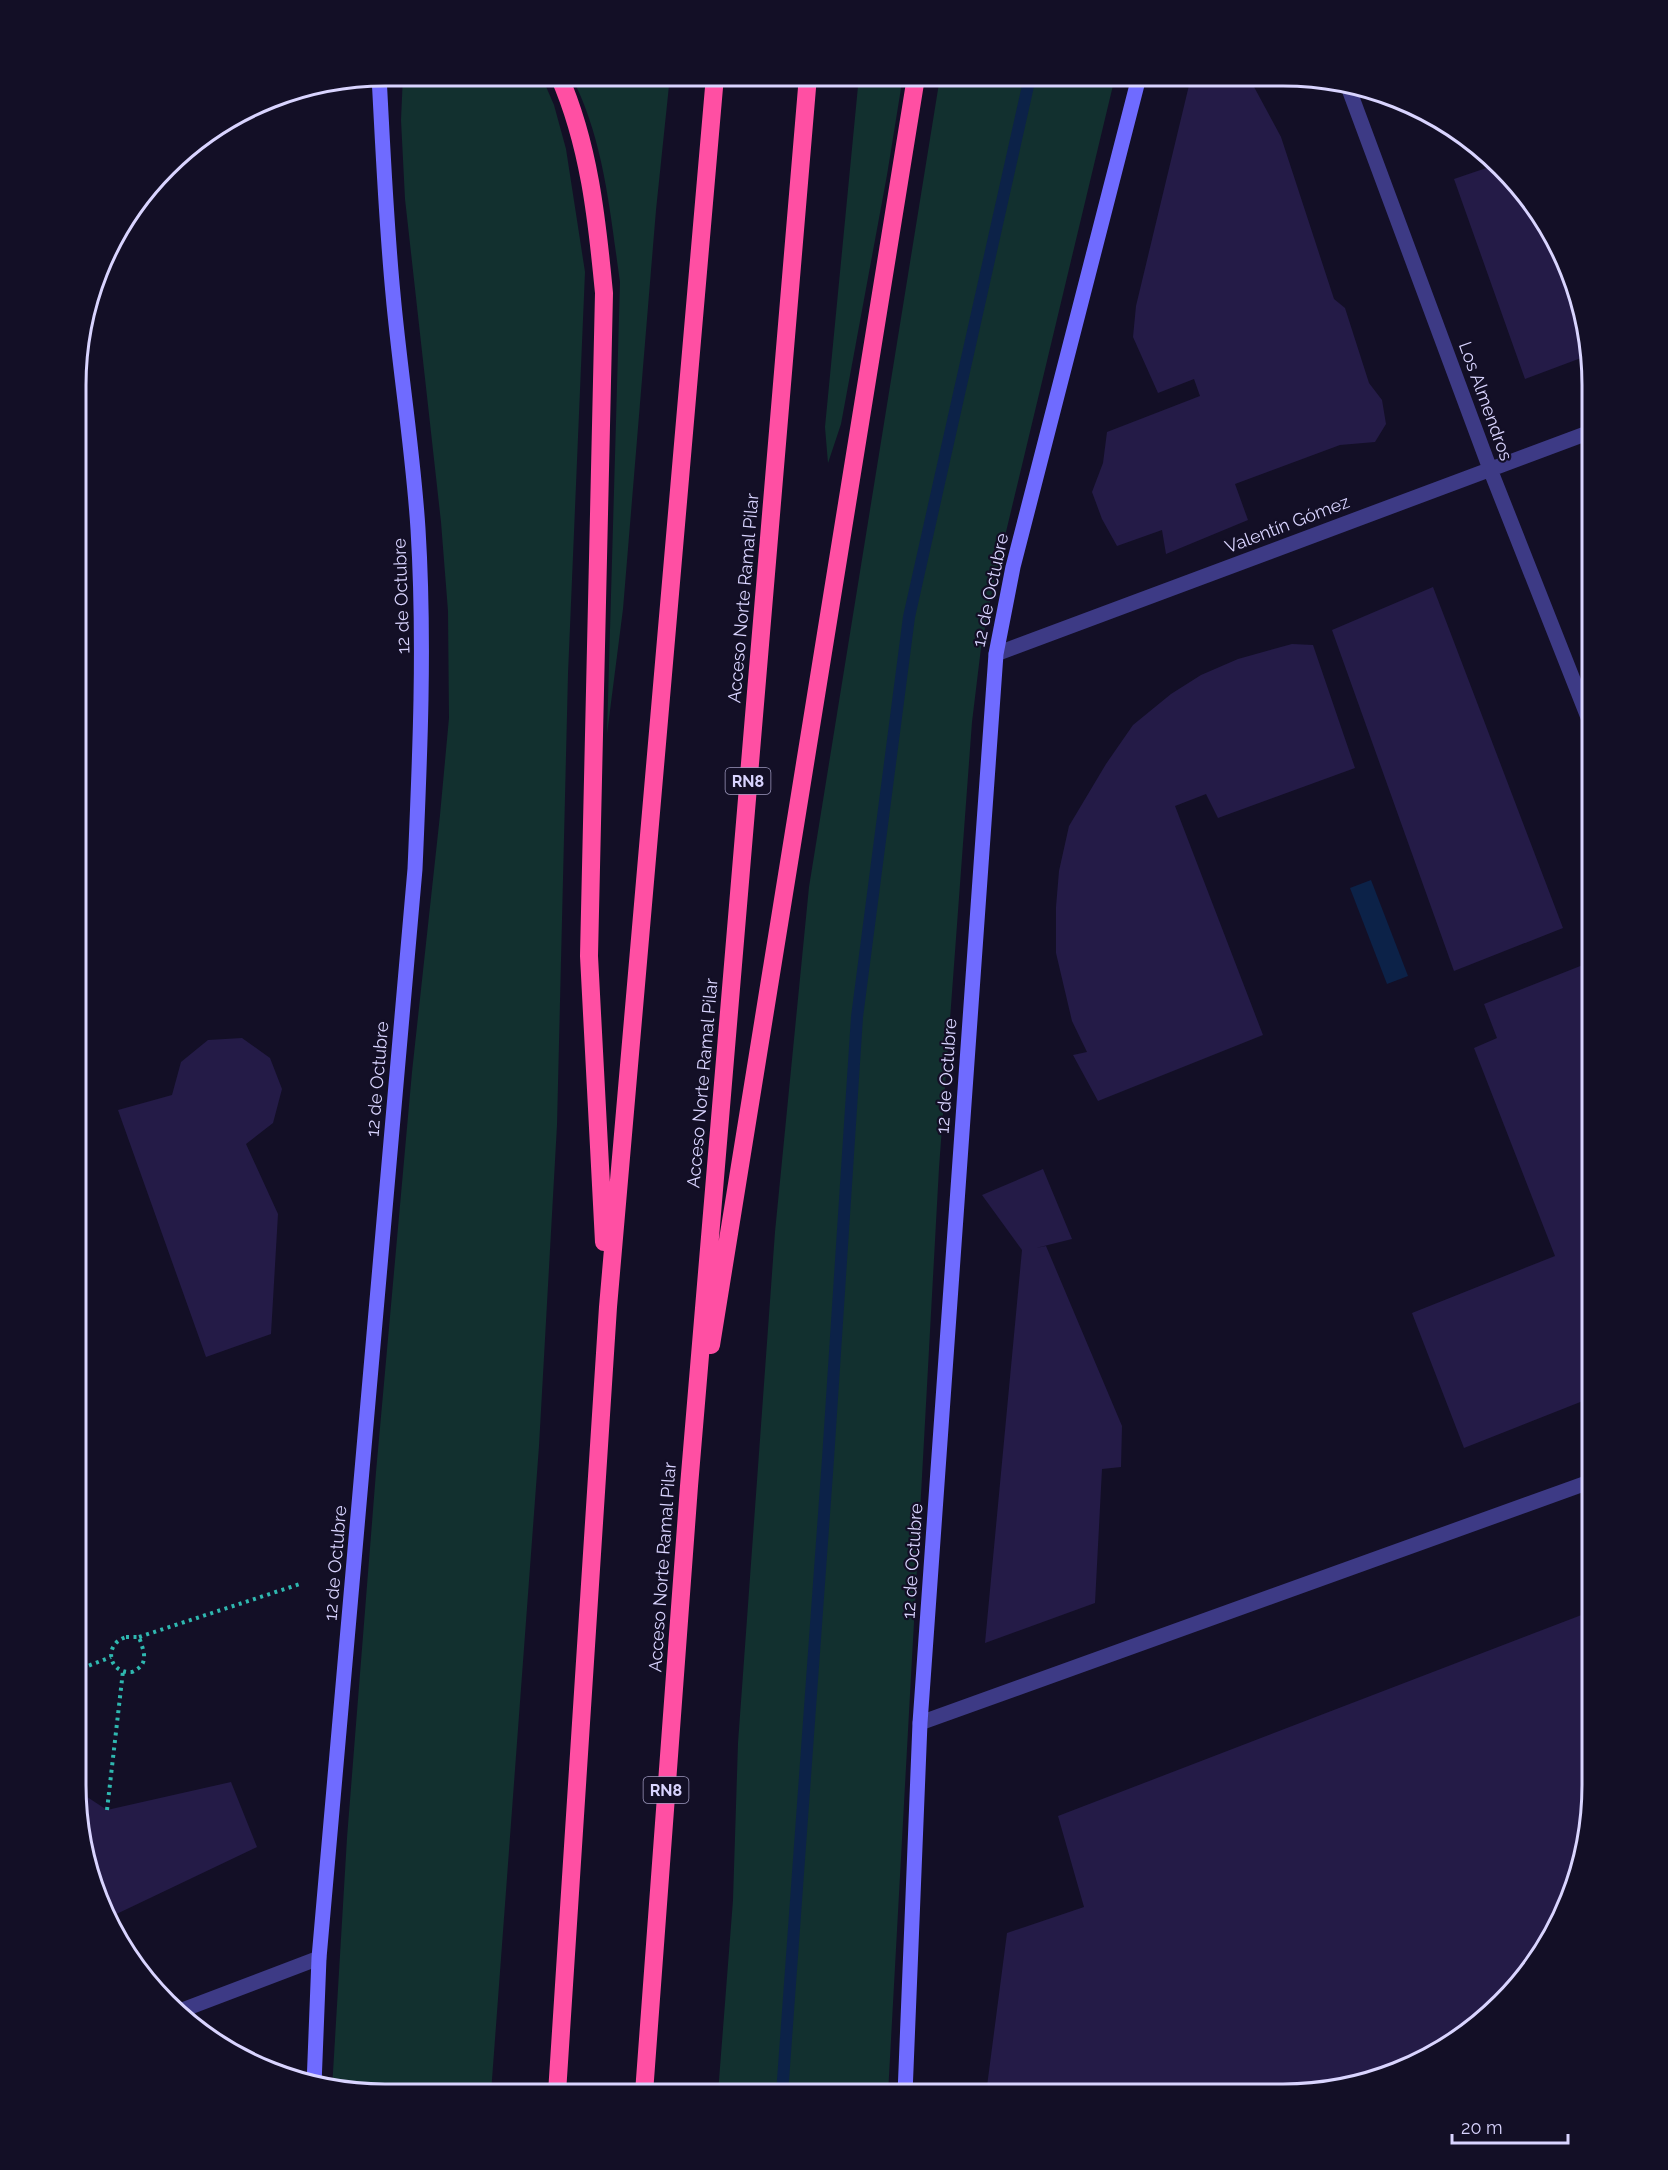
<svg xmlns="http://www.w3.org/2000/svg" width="1668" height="2170" viewBox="0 0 1668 2170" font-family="Raleway,sans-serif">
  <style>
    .green { fill: #12302f }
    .water { fill: #0c2248 }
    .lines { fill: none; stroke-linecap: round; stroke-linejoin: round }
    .stream { stroke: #0c2248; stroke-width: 12 }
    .building { fill: #241b47 }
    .path { stroke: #2fb8b0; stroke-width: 4; stroke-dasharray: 3 4.5; stroke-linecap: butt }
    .lane { stroke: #3d3a85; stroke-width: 15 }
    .street { stroke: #3d3a85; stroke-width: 15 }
    .secondary { stroke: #6f6bff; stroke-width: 15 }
    .highway { stroke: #ff4fa3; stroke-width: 18 }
    .labels { text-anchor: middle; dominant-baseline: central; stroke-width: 4.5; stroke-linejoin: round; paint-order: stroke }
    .shield { fill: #130f26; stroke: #9e99be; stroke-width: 1.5 }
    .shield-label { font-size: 16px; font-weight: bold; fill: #d9d4ff }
    .street-label { font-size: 18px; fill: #d9d4ff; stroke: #130f26 }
    .rim { fill: none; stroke: #d9d4ff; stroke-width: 3 }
  </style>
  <rect width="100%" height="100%" fill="#130f26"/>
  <path class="green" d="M403,75H541L554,105L566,149L585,272L568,674L557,1125L539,1446L491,2093L345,2092L332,2089L347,1838L376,1472L412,1072L440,815L449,718L448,611L441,522L405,199L401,120Z
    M571,76H670L656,210L623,609L607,734L620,282C610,213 604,138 571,76Z
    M859,76H903L887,175L841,424L828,463L825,427Z
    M940,77H1115L994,582L981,648L972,722L939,1168L888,2094L718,2093L733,1900L738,1743L775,1232L809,887Z"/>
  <path class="water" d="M1371,880L1408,976L1387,984L1350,888Z"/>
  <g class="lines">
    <path class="stream" d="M782,2094L828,1459L857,1017L909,617L1030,77"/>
  </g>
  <path class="building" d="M1191,77H1236L1253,85L1281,137L1334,299L1345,308L1369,383L1382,400L1386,424L1375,442L1340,445L1235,484L1248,520L1166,554L1162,530L1117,546L1102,519L1092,492L1103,463L1107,432L1200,396L1194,379L1158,393L1133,337L1136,306Z
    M1498,164L1516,181L1561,248L1583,305L1589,355L1525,379L1454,179Z
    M1433,587L1563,928L1454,971L1332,630Z
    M1292,644L1313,645L1355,768L1218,818L1206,794L1175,806L1263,1035L1098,1101L1073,1055L1087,1052L1072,1021L1056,953V907L1059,871L1069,826L1106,764L1133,725L1171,694L1201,675L1238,659Z
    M1593,961V1397L1464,1448L1412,1313L1555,1256L1474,1048L1497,1038L1484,1004Z
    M242,1038L270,1058L282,1089L273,1123L246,1144L278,1214L271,1334L206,1357L118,1110L172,1095L181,1062L208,1040Z
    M1043,1169L1072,1239L1036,1248L1046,1246L1122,1426L1121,1467L1102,1469L1095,1603L985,1643L1022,1250L982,1195Z
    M1592,1611V1806L1576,1885L1541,1958L1488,2018L1420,2063L1363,2085L1283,2095L986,2094L1007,1933L1084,1907L1058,1816Z
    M231,1782L257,1847L106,1919L85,1865L75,1789L107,1810Z"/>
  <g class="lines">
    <path class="path" d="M126,1637H139C144,1652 150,1664 132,1672C108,1674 103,1644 126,1637Z
      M139,1637L300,1584
      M75,1671L111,1657
      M107,1810L123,1671"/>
    <path class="lane" d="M177,2012L319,1958"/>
    <path class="street" d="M1347,84L1490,469L1593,730
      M996,654L1593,431
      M920,1723L1592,1481"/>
    <path class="secondary" d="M314,2085L319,1958L415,869C420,756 425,642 418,529C413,450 400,372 393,294C386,221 383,149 379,76
      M905,2094L920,1723L996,654L1013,567L1139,77"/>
    <path class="highway" d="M559,76C589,144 597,219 604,293L589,956L604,1242
      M711,1345L916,77
      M557,2093L608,1307L715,76
      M644,2093L689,1486L808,76"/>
  </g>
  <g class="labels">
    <g class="shield">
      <rect x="725.5" y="768" width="45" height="26" rx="4.5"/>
      <rect x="643.5" y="1777" width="45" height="26" rx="4.5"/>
    </g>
    <g class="shield-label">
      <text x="748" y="781">RN8</text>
      <text x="666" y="1790">RN8</text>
    </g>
    <g class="street-label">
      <text transform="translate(1486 401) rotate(70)">Los Almendros</text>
      <text transform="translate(1287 524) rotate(-21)">Valentín Gómez</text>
      <text transform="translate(990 590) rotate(-78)">12 de Octubre</text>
      <text transform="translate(401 596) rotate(-92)">12 de Octubre</text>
      <text transform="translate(743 598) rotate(-85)">Acceso Norte Ramal Pilar</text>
      <text transform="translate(946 1076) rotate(-86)">12 de Octubre</text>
      <text transform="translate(377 1079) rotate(-85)">12 de Octubre</text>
      <text transform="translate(702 1083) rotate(-85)">Acceso Norte Ramal Pilar</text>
      <text transform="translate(912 1561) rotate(-86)">12 de Octubre</text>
      <text transform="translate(335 1563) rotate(-85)">12 de Octubre</text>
      <text transform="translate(662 1567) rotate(-86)">Acceso Norte Ramal Pilar</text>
    </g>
  </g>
  <path d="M0 0H1668V2170H0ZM385 86H1283A299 299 0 0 1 1582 385V1785A299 299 0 0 1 1283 2084H385A299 299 0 0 1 86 1785V385A299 299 0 0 1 385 86Z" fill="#130f26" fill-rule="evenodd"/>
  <path class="rim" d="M385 86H1283A299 299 0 0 1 1582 385V1785A299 299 0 0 1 1283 2084H385A299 299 0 0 1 86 1785V385A299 299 0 0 1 385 86Z"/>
  <path d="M1452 2134v9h116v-9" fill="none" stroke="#d9d4ff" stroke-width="3"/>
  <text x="1461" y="2134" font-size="18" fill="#d9d4ff" stroke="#130f26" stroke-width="4.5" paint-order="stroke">20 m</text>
</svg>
